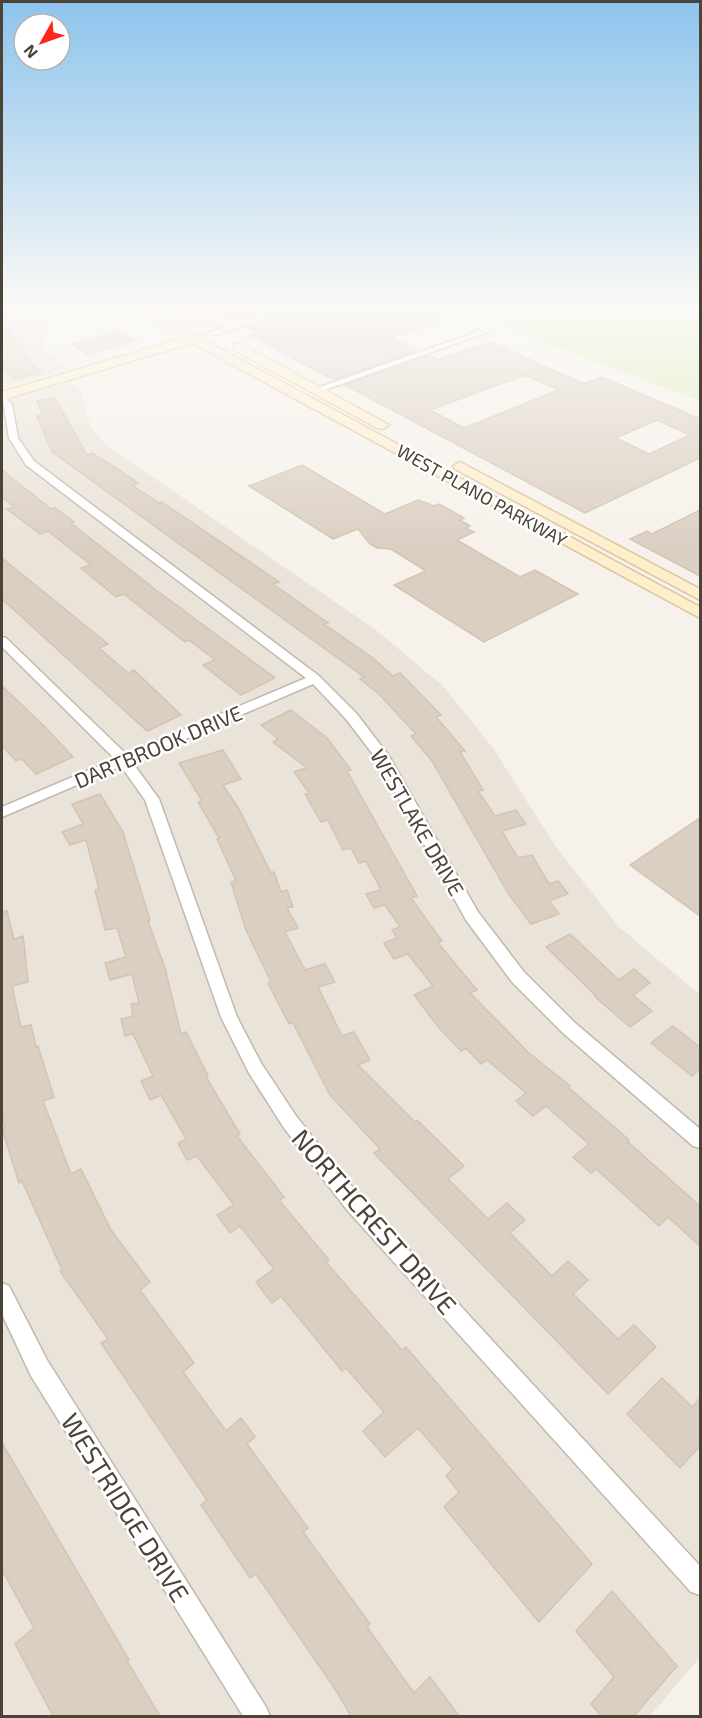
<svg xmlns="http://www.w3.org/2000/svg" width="702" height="1718" viewBox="0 0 702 1718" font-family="'Exo 2',sans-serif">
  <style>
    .residential { fill: #eae3d9 }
    .green { fill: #d7ebb2 }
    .building { fill: #dbcfc2; stroke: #d3c4b2; stroke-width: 1.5; fill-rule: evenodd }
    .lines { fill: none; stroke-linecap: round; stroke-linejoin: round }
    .street-casing { stroke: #c2b9ad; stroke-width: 3 }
    .secondary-casing { stroke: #dbc49b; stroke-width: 3 }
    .street { fill: #fff; fill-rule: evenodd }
    .secondary { fill: #fec; fill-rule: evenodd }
    .labels { text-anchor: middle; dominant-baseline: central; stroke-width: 5; stroke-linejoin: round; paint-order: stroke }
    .far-street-label { font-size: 18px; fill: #4b4238; stroke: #fff }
    .street-label { font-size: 21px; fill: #4b4238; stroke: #fff }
    .near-street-label { font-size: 26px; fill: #4b4238; stroke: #fff }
  </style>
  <rect width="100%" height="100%" fill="#f6f2eb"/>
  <path class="residential" d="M2,308H32L48,319L41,347L70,369L2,388Z
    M71,382L80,390L90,425L106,445L376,630L443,686L493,748L556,847L618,926L700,995V1657L650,1716H2V401Z"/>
  <path class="green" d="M463,308H700V401L536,339Z"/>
  <path class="building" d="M213,308H282L254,316L226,315Z
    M301,308L302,315L327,308H418L446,320L391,338L417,350L334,380L249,335L257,333L247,327Z
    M2,319L29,360L41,373L13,379L2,367Z
    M120,330L137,340L89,355L72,344Z
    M490,342L580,382L586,383L602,377L700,419V458L585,513L345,385L429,356L437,360ZM525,375L559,390L464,428L430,410ZM657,420L690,435L649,454L616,438Z
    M55,398L87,455L92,453L116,468L138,483L132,485L159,503L162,502L279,582L273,584L328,623L324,624L373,658L393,676L400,673L441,715L436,717L465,751L460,752L483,790L478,791L495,816L516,810L526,824L502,831L518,858L532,855L549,884L558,881L568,894L549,901L559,914L531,924L508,893L432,761L411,736L416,734L379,694L360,679L364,677L52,452L37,416L43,415L37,401Z
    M302,465L385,514L418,500L435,506L439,504L464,518L460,520L470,526L466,528L474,532L457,540L520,577L535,570L578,594L484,642L394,585L426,571L391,549L377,548L370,544L358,529L333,539L249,486Z
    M2,470L51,509L55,508L74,522L71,523L156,590L275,678L241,695L203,665L215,660L189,640L185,642L124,594L116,597L81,568L91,565L48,531L40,534L7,509L14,507L2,497Z
    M700,510V576L630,539L647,531L652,534Z
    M2,558L108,644L99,648L128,673L134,670L181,715L147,731L2,599Z
    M2,686L44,726L73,757L36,774L22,759L16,761L2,746Z
    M291,710L327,738L351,770L347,771L417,896L411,898L442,941L438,943L477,990L470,993L529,1053L570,1086L569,1088L629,1140L628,1142L700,1206V1246L668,1217L659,1226L596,1169L591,1173L573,1157L589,1144L546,1106L533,1116L516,1101L526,1093L487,1060L481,1064L466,1048L461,1051L440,1029L414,995L433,986L408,954L394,959L384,943L397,938L392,930L400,927L385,905L374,908L366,894L381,890L366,861L359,863L351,848L343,850L328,820L321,822L305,794L309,793L294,772L307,768L273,742L278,739L261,725Z
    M223,750L241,779L223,785L239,809L271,873L274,872L281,892L287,890L293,907L287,908L298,928L285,932L305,970L325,964L335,982L318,987L342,1036L354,1032L370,1060L358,1065L415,1122L417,1120L464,1166L448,1179L488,1219L507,1203L525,1220L510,1233L552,1276L568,1261L588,1280L573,1294L618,1339L634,1325L656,1347L608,1394L374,1153L380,1149L330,1095L293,1023L289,1024L268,983L271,982L246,930L231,882L236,881L217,839L219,838L198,802L202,801L179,763Z
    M100,794L123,832L150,920L148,921L165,968L181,1034L186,1032L208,1076L206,1077L240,1134L237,1136L284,1197L279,1200L329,1260L326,1262L402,1350L406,1347L592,1564L539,1622L444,1507L459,1492L446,1476L453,1469L418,1428L385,1457L363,1431L384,1412L346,1368L342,1371L281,1296L272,1303L256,1282L274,1269L240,1226L230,1233L217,1215L234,1205L197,1156L187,1160L178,1143L186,1139L161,1095L150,1100L141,1081L153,1076L133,1034L125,1036L121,1019L133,1016L131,1004L139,1003L132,974L110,980L105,963L126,957L117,928L105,930L95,890L99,889L86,840L70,845L62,832L83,824L72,804Z
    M700,818V916L630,865Z
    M7,911L14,939L23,936L25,952L28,982L12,986L21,1027L31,1025L36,1047L38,1046L54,1097L43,1101L71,1174L81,1169L111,1230L150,1282L140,1290L194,1363L183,1372L226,1431L241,1418L255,1437L247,1444L308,1528L303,1532L370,1624L367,1627L414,1693L430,1677L459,1716H351L335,1689L256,1574L250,1578L201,1505L207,1500L101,1343L108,1339L60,1271L62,1270L22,1181L19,1183L2,1129L5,1128L2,1115V912Z
    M570,934L619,980L634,969L650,983L633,995L652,1011L630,1027L595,997L596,996L546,947Z
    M673,1026L700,1047V1069L692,1076L651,1043Z
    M662,1378L692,1407L700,1398V1446L680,1468L627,1414Z
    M2,1443L129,1660L127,1661L160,1716H53L15,1644L34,1628L2,1570Z
    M612,1591L677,1666L634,1716H601L591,1704L614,1677L576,1631Z"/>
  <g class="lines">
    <g class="street-casing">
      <path id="street" d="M288,308H299L215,335L208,333Z
        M434,308H444L494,330L322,391L314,389L482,330Z
        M2,394L12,405L18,438L34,461L319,676L356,713L389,756L478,912L524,972L575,1023L700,1129V1148L693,1146L563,1033L512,982L466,920L378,761L346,719L313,684L132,762L159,799L237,1017L261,1063L296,1116L361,1198L700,1566V1595L691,1592L347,1210L284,1128L249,1073L221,1017L145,800L121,766L2,817V807L115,759L2,647V637L6,638L126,754L306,678L26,465L9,438Z
        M2,1283L9,1286L47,1360L266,1707L270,1716H243L31,1376L2,1314Z"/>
    </g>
    <g class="secondary-casing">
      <path id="secondary" d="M130,308H144L196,335L205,336L206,341L700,607V618L192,343L2,400V392L183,338Z
        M187,316L252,318L258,321C246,330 198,325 183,321V317Z
        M234,344H242L389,425L382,429L377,428L234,350Z
        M460,462L700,589V600L455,469L453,466Z"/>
    </g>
    <use href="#street" class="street"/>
    <use href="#secondary" class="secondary"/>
  </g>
  <linearGradient id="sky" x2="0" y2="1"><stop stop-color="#8dc4ed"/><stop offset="0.56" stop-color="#fbf9f6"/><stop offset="1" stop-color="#fbf9f6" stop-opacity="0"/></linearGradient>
  <rect width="702" height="548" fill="url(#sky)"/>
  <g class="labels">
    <g class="far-street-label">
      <text transform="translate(482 495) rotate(29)">WEST PLANO PARKWAY</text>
    </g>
    <g class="street-label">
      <text transform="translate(158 746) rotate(-23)">DARTBROOK DRIVE</text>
      <text transform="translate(418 822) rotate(60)">WESTLAKE DRIVE</text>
    </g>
    <g class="near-street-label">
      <text transform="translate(375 1221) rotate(49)">NORTHCREST DRIVE</text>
      <text transform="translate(126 1507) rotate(58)">WESTRIDGE DRIVE</text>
    </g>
  </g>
  <rect width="702" height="1718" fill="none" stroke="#4b4238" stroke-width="6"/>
  <g transform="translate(42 42) rotate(230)"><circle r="28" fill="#ffffff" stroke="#b7b3af" stroke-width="1.5"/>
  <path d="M0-4.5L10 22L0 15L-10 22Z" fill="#ff2719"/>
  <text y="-9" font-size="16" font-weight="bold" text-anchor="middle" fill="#4b4238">N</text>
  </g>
</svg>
